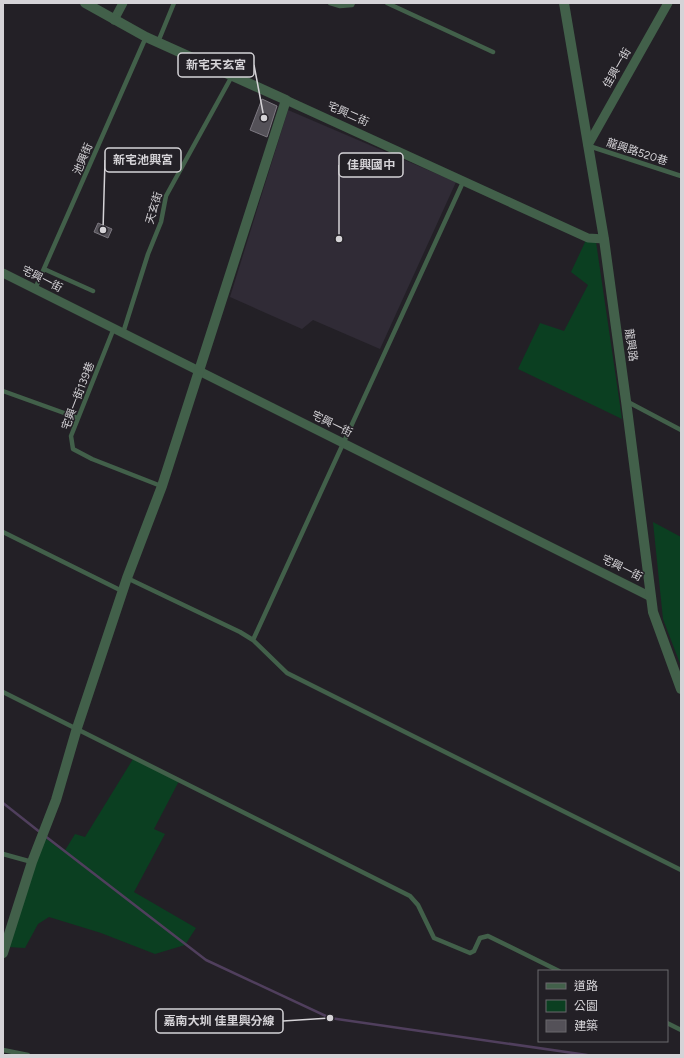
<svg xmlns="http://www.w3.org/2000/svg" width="684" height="1058" viewBox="0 0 684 1058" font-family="Figtree,'Noto Sans TC',sans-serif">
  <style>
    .built { fill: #302b36 }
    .green { fill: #0b3f21 }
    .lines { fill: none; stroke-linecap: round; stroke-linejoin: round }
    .stream { stroke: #503f5d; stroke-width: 2.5 }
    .building { fill: #545158; stroke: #7c7880 }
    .service { stroke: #42604a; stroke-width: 4.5 }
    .minor { stroke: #42604a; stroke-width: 9 }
    .tertiary { stroke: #42604a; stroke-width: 10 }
    .labels { text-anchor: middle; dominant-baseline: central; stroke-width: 3; stroke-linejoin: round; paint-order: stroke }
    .street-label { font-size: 11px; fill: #d5d3d7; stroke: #232026 }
    .leader { fill: none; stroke: #d5d3d7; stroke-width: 1.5 }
    .callout-dot { fill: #d5d3d7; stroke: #232026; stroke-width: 1.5 }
    .callout { fill: #232026; stroke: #d5d3d7; stroke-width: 1.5 }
    .callout-label { font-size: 12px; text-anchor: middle; font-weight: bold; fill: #d5d3d7 }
  </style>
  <rect width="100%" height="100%" fill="#232026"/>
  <path class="built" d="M288,110L456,182L380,349L313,320L302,329L230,297Z"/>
  <path class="green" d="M586,240L596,242L622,419L518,369L540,323L564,331L588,285L571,272Z
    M653,522L681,537V666L663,619Z
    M133,759L179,781L154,829L165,834L134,892L196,928L185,945L155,954L101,933L49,917L38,924L25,948L8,947L44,837L64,852L75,834L85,837Z"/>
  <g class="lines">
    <path class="stream" d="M3,803L41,833
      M45,836L206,960L330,1018L587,1055"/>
  </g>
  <path class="building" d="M262,99L277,106L267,137L250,130Z
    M98,223L112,229L108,238L94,232Z"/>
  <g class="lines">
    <path class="service" d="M330,3L340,6L352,5L353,3
      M387,3L493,52
      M158,42L174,3
      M589,146L681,176
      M44,269L93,291
      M35,289L146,37
      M114,328L71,436L73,449L92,459L161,486
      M123,333L148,254L161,222L166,196L232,76
      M3,391L78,418
      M628,402L681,430
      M3,532L122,591
      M127,578L240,632L253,640L287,673L681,870
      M253,640L464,180
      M3,692L410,896L418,905L434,938L470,953L474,951L480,938L488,936L559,971
      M3,854L32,862
      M667,1023L681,1030
      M3,1050L28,1055"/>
    <path class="minor" d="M114,20L123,3
      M286,100L588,238L604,239
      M588,145L668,3
      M3,273L651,597"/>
    <path class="tertiary" d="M564,3L604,239L626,401L653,612L681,689
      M3,953L32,862L56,800L77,728L127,578L162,486L286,100L146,37L85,3"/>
  </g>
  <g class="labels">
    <g class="street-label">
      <text transform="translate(617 68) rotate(-60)">佳興一街</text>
      <text transform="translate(348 114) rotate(24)">宅興二街</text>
      <text transform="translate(637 152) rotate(18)">龍興路520巷</text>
      <text transform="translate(83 159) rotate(-67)">池興街</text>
      <text transform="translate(154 208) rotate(-74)">天玄街</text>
      <text transform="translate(42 279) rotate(27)">宅興一街</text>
      <text transform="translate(631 345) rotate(82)">龍興路</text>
      <text transform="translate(78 396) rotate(-69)">宅興一街139巷</text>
      <text transform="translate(332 424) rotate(26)">宅興一街</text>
      <text transform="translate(622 568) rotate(27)">宅興一街</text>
    </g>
  </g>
  <path class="leader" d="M264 118L254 65M103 230L105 160M339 239L339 165M330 1018L283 1021"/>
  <g class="callout-dot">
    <circle cx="264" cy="118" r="4"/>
    <circle cx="103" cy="230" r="4"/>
    <circle cx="339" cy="239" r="4"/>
    <circle cx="330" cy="1018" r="4"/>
  </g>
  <g class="callout">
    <rect x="178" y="53" width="76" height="24" rx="4"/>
    <rect x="105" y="148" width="76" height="24" rx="4"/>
    <rect x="339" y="153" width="64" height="24" rx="4"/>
    <rect x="156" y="1009" width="127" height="24" rx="4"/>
  </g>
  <g class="callout-label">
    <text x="216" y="69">新宅天玄宮</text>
    <text x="143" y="164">新宅池興宮</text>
    <text x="371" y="169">佳興國中</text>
    <text x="219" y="1025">嘉南大圳 佳里興分線</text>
  </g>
  <rect width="684" height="1058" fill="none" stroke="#d5d3d7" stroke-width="8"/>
  <rect x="538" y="970" width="130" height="72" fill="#232026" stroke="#6a686d"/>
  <rect x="546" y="983" width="20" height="6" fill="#42604a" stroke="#6a686d"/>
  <text x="574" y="990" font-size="12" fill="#d5d3d7">道路</text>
  <rect x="546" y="1000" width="20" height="12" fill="#0b3f21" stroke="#6a686d"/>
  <text x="574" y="1010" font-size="12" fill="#d5d3d7">公園</text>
  <rect x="546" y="1020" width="20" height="12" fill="#545158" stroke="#6a686d"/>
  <text x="574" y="1030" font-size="12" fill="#d5d3d7">建築</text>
</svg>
